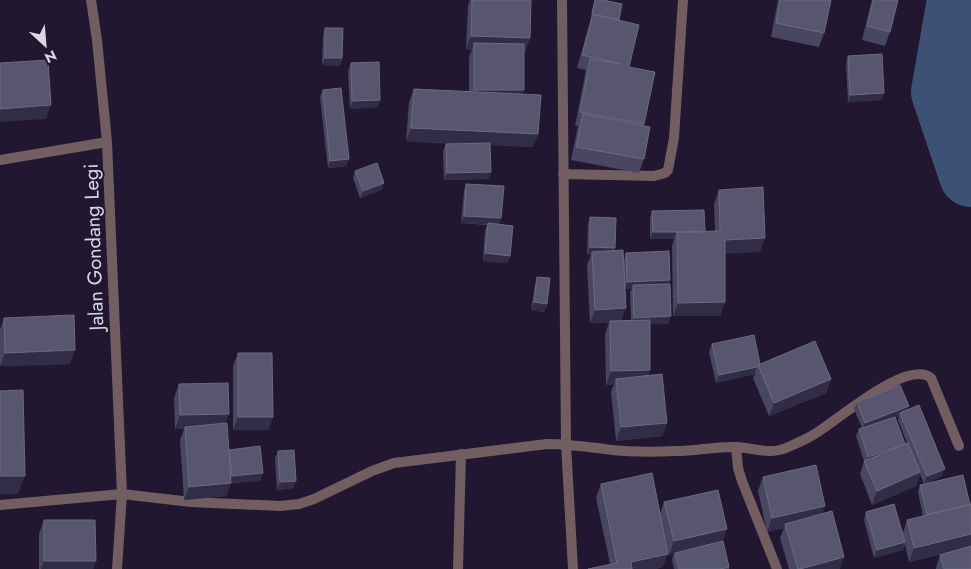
<svg xmlns="http://www.w3.org/2000/svg" width="971" height="569" viewBox="0 0 971 569" font-family="Jost,sans-serif">
  <style>
    .lines { fill: none; stroke-linecap: round; stroke-linejoin: round }
    .river { stroke: #3d5174; stroke-width: 64 }
    .street { stroke: #725d61; stroke-width: 10 }
    .wall { fill: #484661; fill-rule: evenodd }
    .shaded-wall { fill: #322d47 }
    .building { fill: #58556f; stroke: #6c6982 }
    .labels { text-anchor: middle; dominant-baseline: central; stroke-width: 4; stroke-linejoin: round; paint-order: stroke }
    .street-label { font-size: 20px; fill: #dbd5e6; stroke: #221730 }
  </style>
  <rect width="100%" height="100%" fill="#221730"/>
  <g class="lines">
    <path class="river" d="M959,0L943,92L971,175"/>
    <path class="street" d="M91,0L97,40L107,142L122,494L117,569
      M562,0L566,444L573,569
      M0,160L107,142
      M563,174L654,176L665,173L668,170L674,138L683,0
      M736,447L738,468L742,481L777,569
      M0,505L122,494L191,502L280,506L299,504L314,499L372,471L394,463L547,444C569,444 590,447 612,450C632,452 655,452 676,451C696,451 717,446 737,447C754,448 769,455 786,448C795,444 805,440 813,435C836,422 907,358 931,378L959,446
      M458,569L461,454"/>
  </g>
  <path class="wall" d="M470,0H531L530,38L525,52H524L522,94L538,134L533,147L490,145L491,172L488,179L444,180L443,151L446,144H455L406,141L409,102L414,89L469,92V57L472,50L466,49L468,5Z
    M595,0L619,20L629,67L655,72L643,126L644,159L639,173L571,160L578,126H575L586,70L577,68L590,22L593,6Z
    M778,0H831L824,33L819,47L771,37Z
    M872,0H898L890,32L885,46L862,40Z
    M325,28L342,58L340,66L322,65L323,36Z
    M848,56L882,100L848,102L846,64Z
    M351,63L378,107L350,109L348,71Z
    M323,90L349,159L346,166L328,168L320,97Z
    M355,171L384,183L381,190L360,198L353,178Z
    M466,184L501,218L499,224L510,256L507,263L483,261L485,230L487,225L461,223L464,191Z
    M719,190L760,252L725,253V302L720,316H673L672,246L674,239H650V218L652,211L705,232L715,231L714,204Z
    M590,217L615,248L614,251L624,260L626,253L670,280L669,284L668,324H650V370L648,375L667,423L662,436L616,441L611,392L614,384L606,385L605,334L609,323H590L587,265L591,255H587L588,224ZM625,289H632L630,292L631,320H622Z
    M537,277L547,304L544,312L531,310L535,284Z
    M4,318L70,364L0,366V329Z
    M712,344L760,364L831,379L826,393L769,416L753,378L755,374L716,383L709,352Z
    M238,353L273,417L268,430H233V366Z
    M179,384L226,423L229,450L263,473L260,481L231,483L226,496L184,500L180,440L184,429H175L174,398Z
    M857,402L907,410L942,476L924,484L920,474L916,486L872,505L860,474L864,461L856,436L859,429L862,428L854,409ZM899,416L898,420L907,443L905,444L895,418Z
    M278,451L296,481L293,488L277,490L275,458Z
    M963,475L970,505L971,504V569H936V568L940,555L966,548L909,562L905,544L903,550L874,558L864,520L866,512L894,504L903,533L907,520L923,516L918,492L920,485Z
    M763,477L822,514L840,569H789L780,538L784,528L767,532L758,491Z
    M601,484L660,514L664,502L723,541L729,567V569H674L672,560L674,553L669,555L667,547L663,567L656,569H588L610,564L596,498Z
    M44,520L96,561L93,569H39V534Z"/>
  <path class="shaded-wall" d="M471,36L530,38L525,52L474,50V43L472,50L466,49Z
    M325,58H342L340,66L322,65Z
    M474,90H524L519,103H469Z
    M884,93L882,100L848,102L850,95Z
    M380,100L378,107L350,109L352,101Z
    M51,105L46,119L0,122V109Z
    M411,128L538,134L533,147L406,141Z
    M349,159L346,166L328,168L330,161Z
    M491,172L488,179L444,180L447,173Z
    M384,183L381,190L360,198L363,191Z
    M464,216L501,218L498,225L461,223Z
    M653,232H705H677L674,239H650Z
    M765,238L760,252L720,254L725,240Z
    M590,247L615,248L612,255L592,252L591,255H587Z
    M485,253L510,256L507,263L483,261Z
    M670,280L668,288L633,285L632,289H625L627,282Z
    M534,302L547,304L544,312L531,310Z
    M725,302L720,316H673L678,303Z
    M626,308L621,322L610,321L609,323H590L595,310Z
    M671,316L668,324L631,325L634,318Z
    M75,350L70,364L0,366L5,353Z
    M757,367L755,374L716,383L719,375Z
    M650,370L645,383L616,379L614,384L606,385L611,371Z
    M831,379L826,393L769,416L774,403Z
    M909,406L906,414L900,413L899,416L862,430L865,423Z
    M229,414L224,427H185L184,429H175L180,415Z
    M238,417H273L268,430H233Z
    M667,423L662,436L616,441L621,427Z
    M905,444L866,464L868,457Z
    M945,469L942,476L924,484L927,476Z
    M920,472L916,486L872,505L877,491Z
    M263,473L260,481L231,483L226,496L184,500L189,487L229,483L232,476Z
    M0,476H25L18,494H0Z
    M296,481L293,488L277,490L280,482Z
    M825,506L820,519L785,524L784,528L767,532L772,518Z
    M727,529L722,543L669,555L674,541Z
    M971,534V546L909,562L914,548Z
    M905,542L903,550L874,558L877,550Z
    M668,554L663,567L656,569H628L631,562Z
    M844,557L840,569H800Z
    M44,561H96L93,569H41Z"/>
  <path class="building" d="M472,0H531L530,38L471,36Z
    M595,0H603L622,4L619,20L592,14Z
    M780,0H831L824,33L776,23Z
    M873,0H898L890,32L867,26Z
    M593,14L639,25L629,67L655,72L644,124L580,112L590,59L622,64L582,55Z
    M325,28H343L342,58H325Z
    M474,43L524,44V90H474Z
    M882,54L884,93L850,95L848,56Z
    M48,60L51,105L0,109V63Z
    M379,62L380,100L352,101L351,63Z
    M341,88L349,159L330,161L323,90Z
    M414,89L541,95L538,134L411,128Z
    M583,114L650,127L644,159L576,147Z
    M490,143L491,172L447,173L446,144Z
    M377,163L384,183L363,191L355,171Z
    M466,184L504,186L501,218L464,216Z
    M763,187L765,238L725,240V302L678,303L677,232L720,231L719,190Z
    M704,210L705,232H653L652,211Z
    M590,217L616,218L615,248L590,247Z
    M488,223L513,226L510,256L485,253Z
    M623,250L626,308L595,310L592,252Z
    M669,251L670,280L627,282L626,253Z
    M537,277L550,278L547,304L534,302Z
    M670,284L671,316L634,318L633,285Z
    M74,315L75,350L5,353L4,318Z
    M650,320V370L611,371L610,321Z
    M754,335L760,364L758,365L757,367L719,375L712,344Z
    M815,341L831,379L774,403L758,365Z
    M238,353H272L273,417H238Z
    M662,374L667,423L621,427L616,379Z
    M228,383L229,414L180,415L179,384Z
    M900,385L909,406L865,423L857,402Z
    M23,390L25,476H0V391Z
    M919,405L945,469L927,476L900,413Z
    M895,417L905,444L868,457L859,429Z
    M227,423L231,483L189,487L185,427Z
    M908,443L920,472L877,491L864,461Z
    M260,446L263,473L232,476L229,450Z
    M294,450L296,481L280,482L278,451Z
    M816,465L825,506L772,518L763,477Z
    M652,473L668,554L631,562L632,569H588L617,563L601,484Z
    M963,475L970,505L927,514L920,485Z
    M718,490L727,529L674,541L664,502Z
    M894,504L905,542L877,550L866,512Z
    M971,504V534L914,548L907,520Z
    M832,511L844,557L800,569H798L785,524Z
    M44,520H95L96,561H44Z
    M723,541L729,567L720,569H679L675,553Z
    M971,546V569H944L940,555Z"/>
  <g class="labels">
    <g class="street-label">
      <text transform="translate(94 247) rotate(-92)">Jalan Gondang Legi</text>
    </g>
  </g>
  <g transform="translate(45 45) rotate(154)" stroke="#221730" stroke-width="4" paint-order="stroke">
  <path d="M0-4L9 19L0 12L-9 19Z" fill="#dbd5e6"/>
  <text y="-8" font-size="14" font-weight="bold" text-anchor="middle" fill="#dbd5e6">N</text>
  </g>
</svg>
